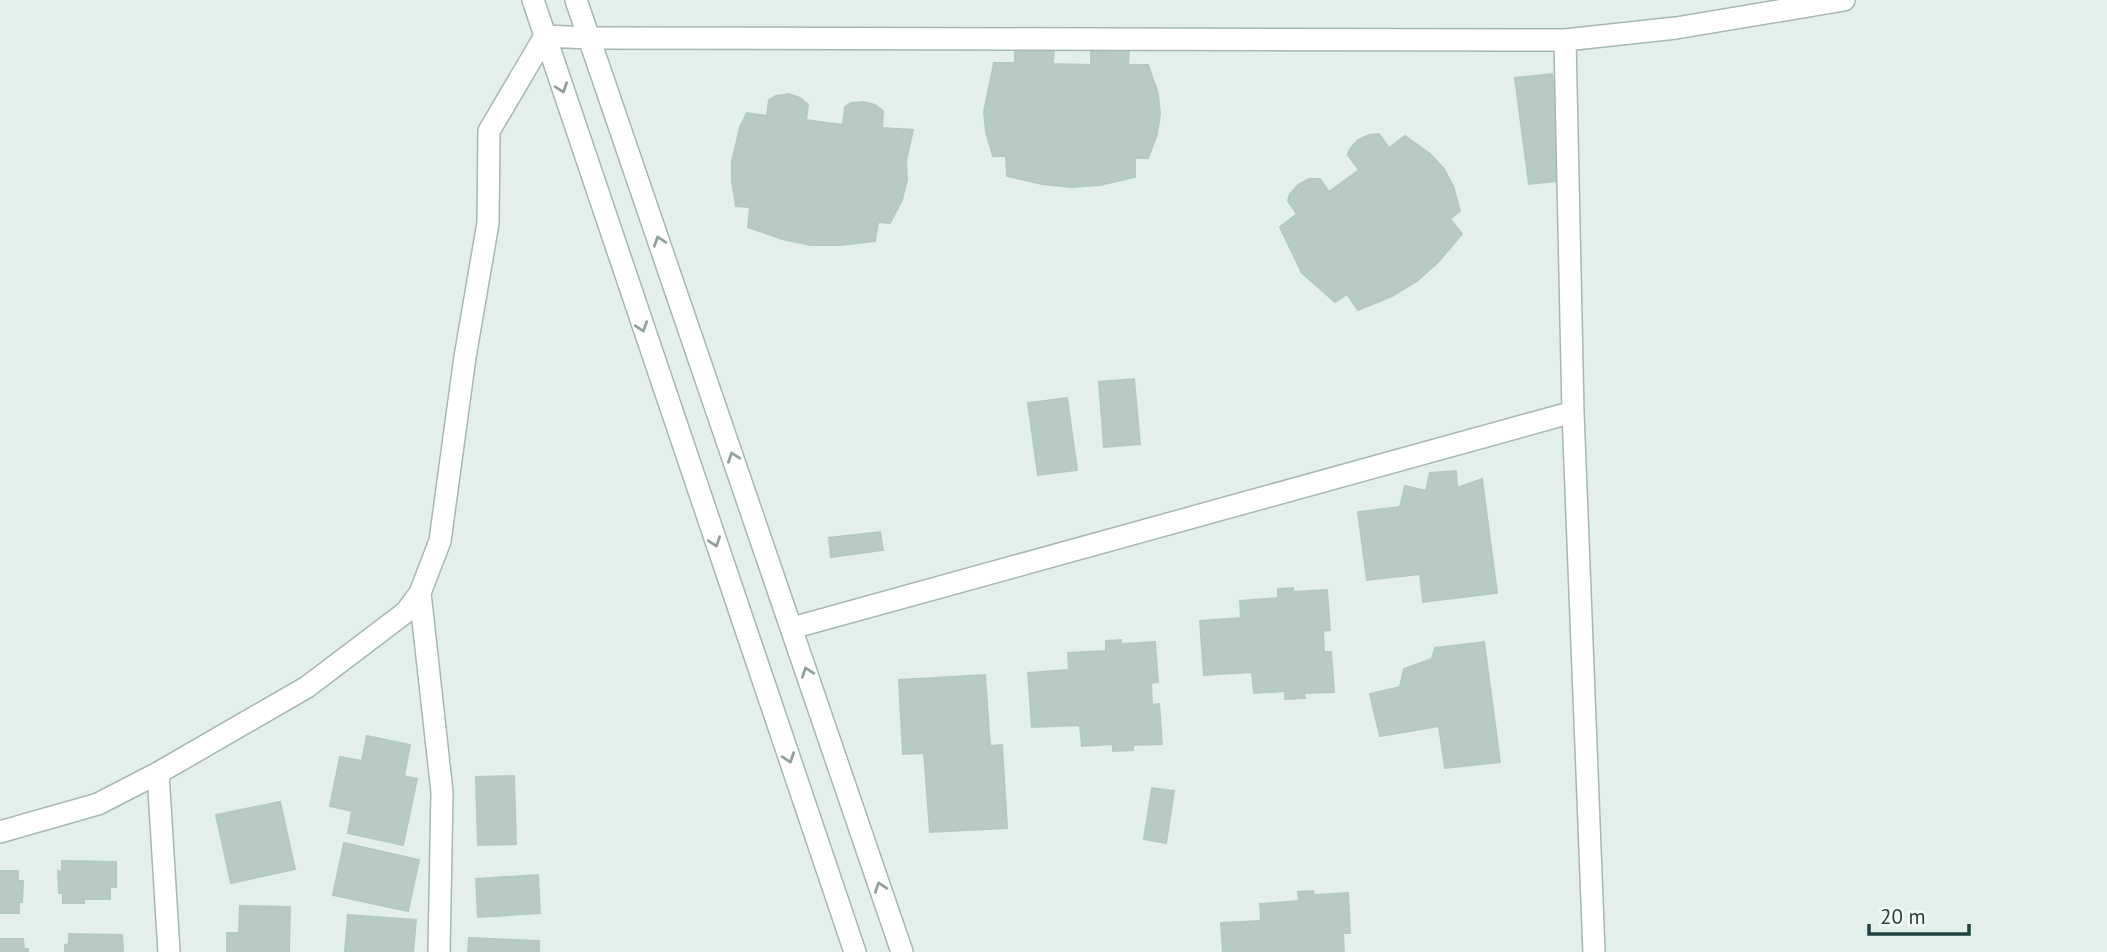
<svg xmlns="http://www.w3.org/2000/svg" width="2107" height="952" viewBox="0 0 2107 952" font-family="'PT Sans',sans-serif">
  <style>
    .building { fill: #b8cac5; stroke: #b5c9c4; stroke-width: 2 }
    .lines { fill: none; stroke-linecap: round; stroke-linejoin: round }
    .minor-casing { stroke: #a5b8b4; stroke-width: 24 }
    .tertiary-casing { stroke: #a5b8b4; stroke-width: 24 }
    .minor { stroke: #fff; stroke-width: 21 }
    .tertiary { stroke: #fff; stroke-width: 21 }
    .oneway { stroke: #90a09e }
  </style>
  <rect width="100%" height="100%" fill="#e3efeb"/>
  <path class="building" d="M1091,46L1129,47L1128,65H1148L1158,94L1160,114L1157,134L1148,158H1135V177L1100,185L1070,187L1042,184L1007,176L1006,156H993L986,132L984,112L994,63H1015V47L1054,49L1053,64L1091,65Z
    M1091,46L1129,47L1128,65H1148L1158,94L1160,114L1157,134L1148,158H1135V177L1100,185L1070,187L1042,184L1007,176L1006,156H993L986,132L984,112L994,63H1015V47L1054,49L1053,64L1091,65Z
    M1552,74L1566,180L1529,184L1515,78Z
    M788,94L800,98L808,105L806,120L843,125L845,107L851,103L863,102L875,105L883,111L882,128L913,130L906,161L907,180L902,200L890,223L878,222L875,241L840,245H811L782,239L748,227L750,207L736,206L732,181V161L740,127L747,113L767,116L769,100L776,96Z
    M1379,134L1389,148L1405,136L1430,154L1444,169L1453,186L1460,211L1450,219L1462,234L1438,262L1417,281L1392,296L1358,310L1347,294L1335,302L1302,273L1280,227L1297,214L1288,201L1290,194L1298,185L1309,179H1320L1329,192L1359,170L1348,155L1350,149L1358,140L1369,135Z
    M1134,379L1140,444L1104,447L1099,382Z
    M1067,398L1077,470L1038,475L1028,403Z
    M1456,471L1457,488L1482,479L1497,593L1423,602L1420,574L1367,580L1358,512L1400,507L1405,486L1426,491L1430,473Z
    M880,532L883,550L831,557L829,538Z
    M1293,588V592L1327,590L1330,630L1323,631L1324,652H1331L1334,692L1304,693L1305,698L1285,699V691L1254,693L1252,672L1204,675L1200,621L1241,618L1240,601L1278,598V589Z
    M1121,640V644L1155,642L1158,682L1151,683L1152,705L1159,704L1162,744L1133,745V750L1113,751V744L1082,746L1080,725L1032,727L1028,673L1069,670L1068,653L1106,651V641Z
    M1484,642L1500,762L1445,768L1439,726L1380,736L1370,694L1400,687L1404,669L1432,659L1435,648Z
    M985,675L990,746L1002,745L1007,828L930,832L924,753L903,754L899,680Z
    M367,736L410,745L404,776L417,779L403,845L348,833L352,811L330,806L340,757L362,761Z
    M514,776L516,844L478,845L476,777Z
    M1152,788L1174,791L1166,843L1144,839Z
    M280,802L295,869L231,883L216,815Z
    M344,843L419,860L408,911L333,895Z
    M62,861L116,862V887H110V899H84V903H63V893H59L58,871L62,872Z
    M0,871H18V881H23L22,902H19V913H0Z
    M538,875L540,913L478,917L476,879Z
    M1313,891L1314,895L1348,893L1350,933H1343L1344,952H1223L1221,923L1261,921L1260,904L1299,901L1298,892Z
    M240,906L290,907L289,952H227V933H239Z
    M348,915L416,920L413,952H345Z
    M69,934L122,935L123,952H65V945L69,944Z
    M469,938L539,941V952H468Z
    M0,939H23L24,949H28V952H0Z"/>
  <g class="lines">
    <g class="minor-casing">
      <path id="minor" d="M589,38L1565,40L1676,28L1844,0
        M1565,40L1573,412L1594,952
        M420,593L442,792L439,952
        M792,628L1573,412
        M158,773L169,952
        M0,832L98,804L158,773L307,687L406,612L420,593L440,541L465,357L488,223L489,131L545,36"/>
    </g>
    <g class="tertiary-casing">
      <path id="tertiary" d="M533,0L855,952
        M576,0L902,952
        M545,36L589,38"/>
    </g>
    <use href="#minor" class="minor"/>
    <use href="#tertiary" class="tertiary"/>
  </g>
  <defs><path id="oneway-chevron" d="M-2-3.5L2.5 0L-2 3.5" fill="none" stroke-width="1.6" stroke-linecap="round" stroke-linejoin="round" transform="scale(1.75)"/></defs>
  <g class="oneway">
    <use href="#oneway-chevron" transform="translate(562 88) rotate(71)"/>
    <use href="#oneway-chevron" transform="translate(659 241) rotate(-109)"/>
    <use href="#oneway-chevron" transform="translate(642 327) rotate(71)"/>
    <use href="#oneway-chevron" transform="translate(733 457) rotate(-109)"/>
    <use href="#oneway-chevron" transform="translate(715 542) rotate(71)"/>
    <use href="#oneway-chevron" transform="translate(807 672) rotate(-109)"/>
    <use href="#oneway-chevron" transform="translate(789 758) rotate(71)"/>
    <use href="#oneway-chevron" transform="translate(880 887) rotate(-109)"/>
  </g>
  <path d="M1869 924v10h100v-10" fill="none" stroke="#21423e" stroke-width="3.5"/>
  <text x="1880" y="924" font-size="21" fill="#21423e" stroke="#f5faf8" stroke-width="5" paint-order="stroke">20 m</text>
</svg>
